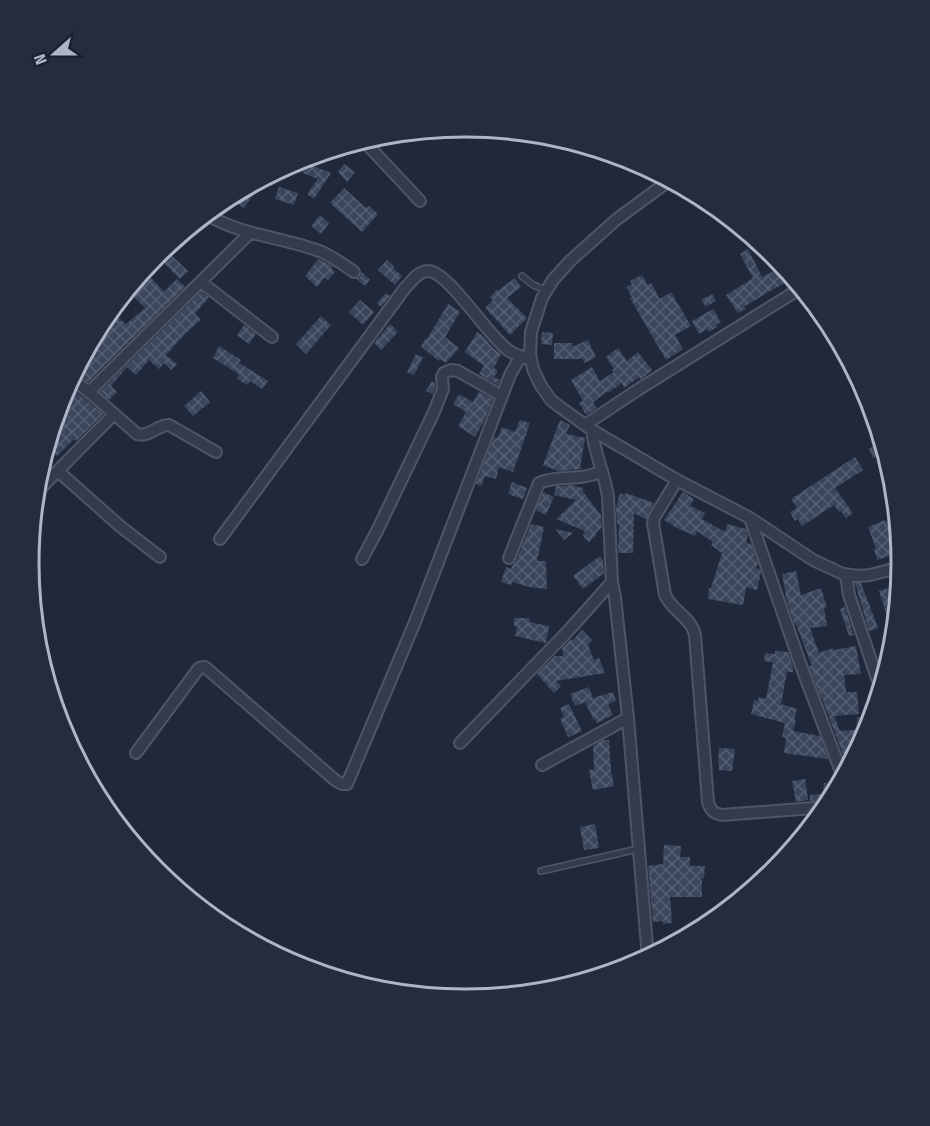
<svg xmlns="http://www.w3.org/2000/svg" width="930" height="1126" viewBox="0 0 930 1126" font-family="'Fira Sans Condensed',sans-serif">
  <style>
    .building { fill: url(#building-cross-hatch) }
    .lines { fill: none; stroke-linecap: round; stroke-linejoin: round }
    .service-casing { stroke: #4f5567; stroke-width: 8 }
    .minor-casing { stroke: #4f5567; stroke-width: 14 }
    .service { stroke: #343b4c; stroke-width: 5 }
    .minor { stroke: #343b4c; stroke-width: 10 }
    .rim { fill: none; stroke: #afb5c8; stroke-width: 3 }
  </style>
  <defs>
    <pattern id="building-cross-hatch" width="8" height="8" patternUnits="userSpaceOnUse" patternTransform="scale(1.5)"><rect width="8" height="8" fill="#3b465b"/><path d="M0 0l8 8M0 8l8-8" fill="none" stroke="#555e71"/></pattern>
  </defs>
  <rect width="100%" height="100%" fill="#20283c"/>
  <path class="building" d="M306,163L331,173L314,199L307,194L318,179L303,173Z
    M344,164L355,172L347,182L338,172Z
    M283,168L272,186L263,181L244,208L233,200L240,191Z
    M279,187L298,193L294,205L275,199Z
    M344,188L366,208L369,206L378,214L362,232L330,203Z
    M228,197L234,203L223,215L212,208Z
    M320,215L329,223L321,234L311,226Z
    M188,228L192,232L175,249L177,251L172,256L188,271L180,279L156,255Z
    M748,249L762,277L782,267L789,281L768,292L744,307L746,309L738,313L726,295L753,278L740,254Z
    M318,259L333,266L331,268L335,272L328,280L325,277L317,287L305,276Z
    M387,260L394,266L393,268L402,276L395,285L378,270Z
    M144,270L164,292L177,279L185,287L88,382L75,372L102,320L110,311L126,324L145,308L127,290Z
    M362,272L370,280L365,286L356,279L360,277Z
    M642,275L648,285L651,283L660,299L671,292L691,326L675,335L683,349L666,360L630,298L632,297L626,287L632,284L630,281Z
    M515,278L521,287L507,298L527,318L510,335L485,308L493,300L490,297L498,289L499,290Z
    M201,292L209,297L195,314L201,320L186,333L166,355L177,364L171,370L164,363L159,369L149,360L136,375L127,367L111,386L117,392L109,400L100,392Z
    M386,293L390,296L381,307L377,303Z
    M712,294L716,301L706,307L701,300Z
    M360,300L374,312L363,325L349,312Z
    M448,304L460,312L445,337L459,348L446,363L440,359L439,361L421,347L426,338L427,339Z
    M713,309L721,322L716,325L717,327L709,332L707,329L699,334L692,321Z
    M321,316L331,325L306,354L296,344Z
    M390,324L398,332L381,350L374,343Z
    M244,325L256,334L249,344L237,335Z
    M477,332L483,336L493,348L501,354L494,368L498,371L494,377L500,380L498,385L479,374L484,366L465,352Z
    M542,332L553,333L552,345L541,344Z
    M588,340L596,357L584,363L583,359H554V343H572V347Z
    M219,346L241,360L239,363L268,381L262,389L250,381L247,385L237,379L239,374L213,358Z
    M618,348L627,361L638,352L652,370L641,379L639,377L624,388L622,383L609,392L608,391L593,402L597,408L586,415L579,403L583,401L571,380L592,367L600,381L614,372L612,370L614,369L606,357Z
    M416,354L423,357L414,375L407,372Z
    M432,381L435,383V388L433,394L426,391Z
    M68,385L103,414L76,441L74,439L57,456L46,446L62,396Z
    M201,391L210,402L193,416L184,406Z
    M479,392L493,399L484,421L475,437L458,426L466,412L453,404L459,394L473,402Z
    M520,420L530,423L513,472L499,467L496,479L485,476L481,486L476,484L494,437L498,438L502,427L515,432Z
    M560,420L570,425L566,434L585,438L580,467L582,468L581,469L558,471L543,465Z
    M882,442L885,452L873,458L869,449Z
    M855,457L863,470L835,488L853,513L846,518L841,511L839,512L834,505L802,526L798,519L795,521L790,512L797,508L791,499Z
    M512,482L527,488L523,499L508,494Z
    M575,485V486L583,488V492L601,515L602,527L595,534L596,535L589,542L583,536L585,531L556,519L576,500L554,495L556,486Z
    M543,492L554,497L546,515L536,510Z
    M683,492L694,499L690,506L705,513L702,519L725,532L727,524L746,529L748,535L746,543L751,544L758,563L756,568L760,569L761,572L757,590L746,587L743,605L708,599L709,588H711L722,553L711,545L713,542L697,531L695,536L677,528L664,520Z
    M620,493L625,495L626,493L654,503L646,519L634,513L633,553H618L619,524L617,523L616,509Z
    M897,518L900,552L877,560L874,549H876L868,527L885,520L886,522Z
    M531,524L544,527L537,561H546L547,589L529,587L512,582L511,585L501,582L506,567L511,569L513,564L516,561Z
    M555,529L573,533L564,540Z
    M600,556L603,561L604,573L583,589L573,576Z
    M796,571L801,595L821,588L827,607L824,608L827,626L810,628L819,653L833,648L834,650L856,646L861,674L844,675L846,692H857L859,714L834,716L840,731L857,730V717L872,718L868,730L848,768L822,698H821L809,666H812L795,622V626L785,595H786L782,574Z
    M855,583H861L878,628L869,631Z
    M887,588L888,591L899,588L894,638L879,591Z
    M845,607L854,635L849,636L840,609Z
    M514,618H530L529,622L549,626L546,643L515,636L517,626H514Z
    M582,630L592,640L588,645L594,660L599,658L605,673L556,681L561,686L554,693L537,674L555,656H563L562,648L571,639L572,641Z
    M775,651L788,652L793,666V672H787L781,704L797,709L794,720H796L793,731L820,736L828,759L784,753L786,738L782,737L785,723L751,714L754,700L758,701L759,697L766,699L773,662L764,661L765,653L775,654Z
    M589,687L593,698L613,692L616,701L608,704L613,715L597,723L595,719L594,720L585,702L575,706L570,694Z
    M569,704L582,731L568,737L560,719L564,717L560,708Z
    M603,740H609L611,770L614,786L593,790L589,770L594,769L593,746Z
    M719,748L735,749L732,771L719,770V765L718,764Z
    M805,779L808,800L796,802L792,781Z
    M824,783L840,784L831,800L810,801V795L823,794Z
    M595,824L599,848L584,850L580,827Z
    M664,845L681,846L680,857H690V866H705L704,878H702V897H670L672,923L663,924V921L653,922L648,866L663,864Z"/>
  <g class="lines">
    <g class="service-casing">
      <path id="service" d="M522,276L533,285L546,290
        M541,871L638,849"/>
    </g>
    <g class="minor-casing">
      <path id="minor" d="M363,140L420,201
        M670,180L617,219L570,261L553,280L542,298L531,332L530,354L533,369L541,386L551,400L560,407L592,430L677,480L750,518L813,560L843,574L859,576L870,575L901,567
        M206,214C241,236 284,237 322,252C333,257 344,265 354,272
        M201,282L272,337
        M71,378L89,392L137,434C149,438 156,425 169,425L216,452
        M89,392L250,233
        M585,425L636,391L801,288
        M592,430C594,453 605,474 608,497L612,582L615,597L628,718L648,958
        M59,472L121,527L160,557
        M677,480L654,518L653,523L665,595C672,611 691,617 695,635L708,802C711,811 713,813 722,815L827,807
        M35,494L114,414
        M750,518L800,663L843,777
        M220,539L405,288C412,281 418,271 428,271C448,271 488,336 508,350C513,354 519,356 525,358
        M509,558L539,483C560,474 580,482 602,471
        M362,559L377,531L434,412L443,389L442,377L444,373L451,370L458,371L502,396
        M846,575L849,595L881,690
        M460,743L569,630L612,582
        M136,753L196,672L199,668L205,667L335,780L342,784H347L415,622L502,396L510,375L521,356
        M542,765L628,718"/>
    </g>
    <use href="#service" class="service"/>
    <use href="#minor" class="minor"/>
  </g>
  <path d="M0 0H930V1126H0ZM39 563a426 426 0 1 1 852 0a426 426 0 1 1-852 0Z" fill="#252c3d" fill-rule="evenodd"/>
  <path class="rim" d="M39 563a426 426 0 1 1 852 0a426 426 0 1 1-852 0Z"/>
  <g transform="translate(54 54) rotate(249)" stroke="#192031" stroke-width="4.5" paint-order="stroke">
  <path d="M0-4.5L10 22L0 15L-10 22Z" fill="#afb5c8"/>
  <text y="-9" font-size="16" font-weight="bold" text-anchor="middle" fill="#afb5c8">N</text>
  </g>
</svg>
